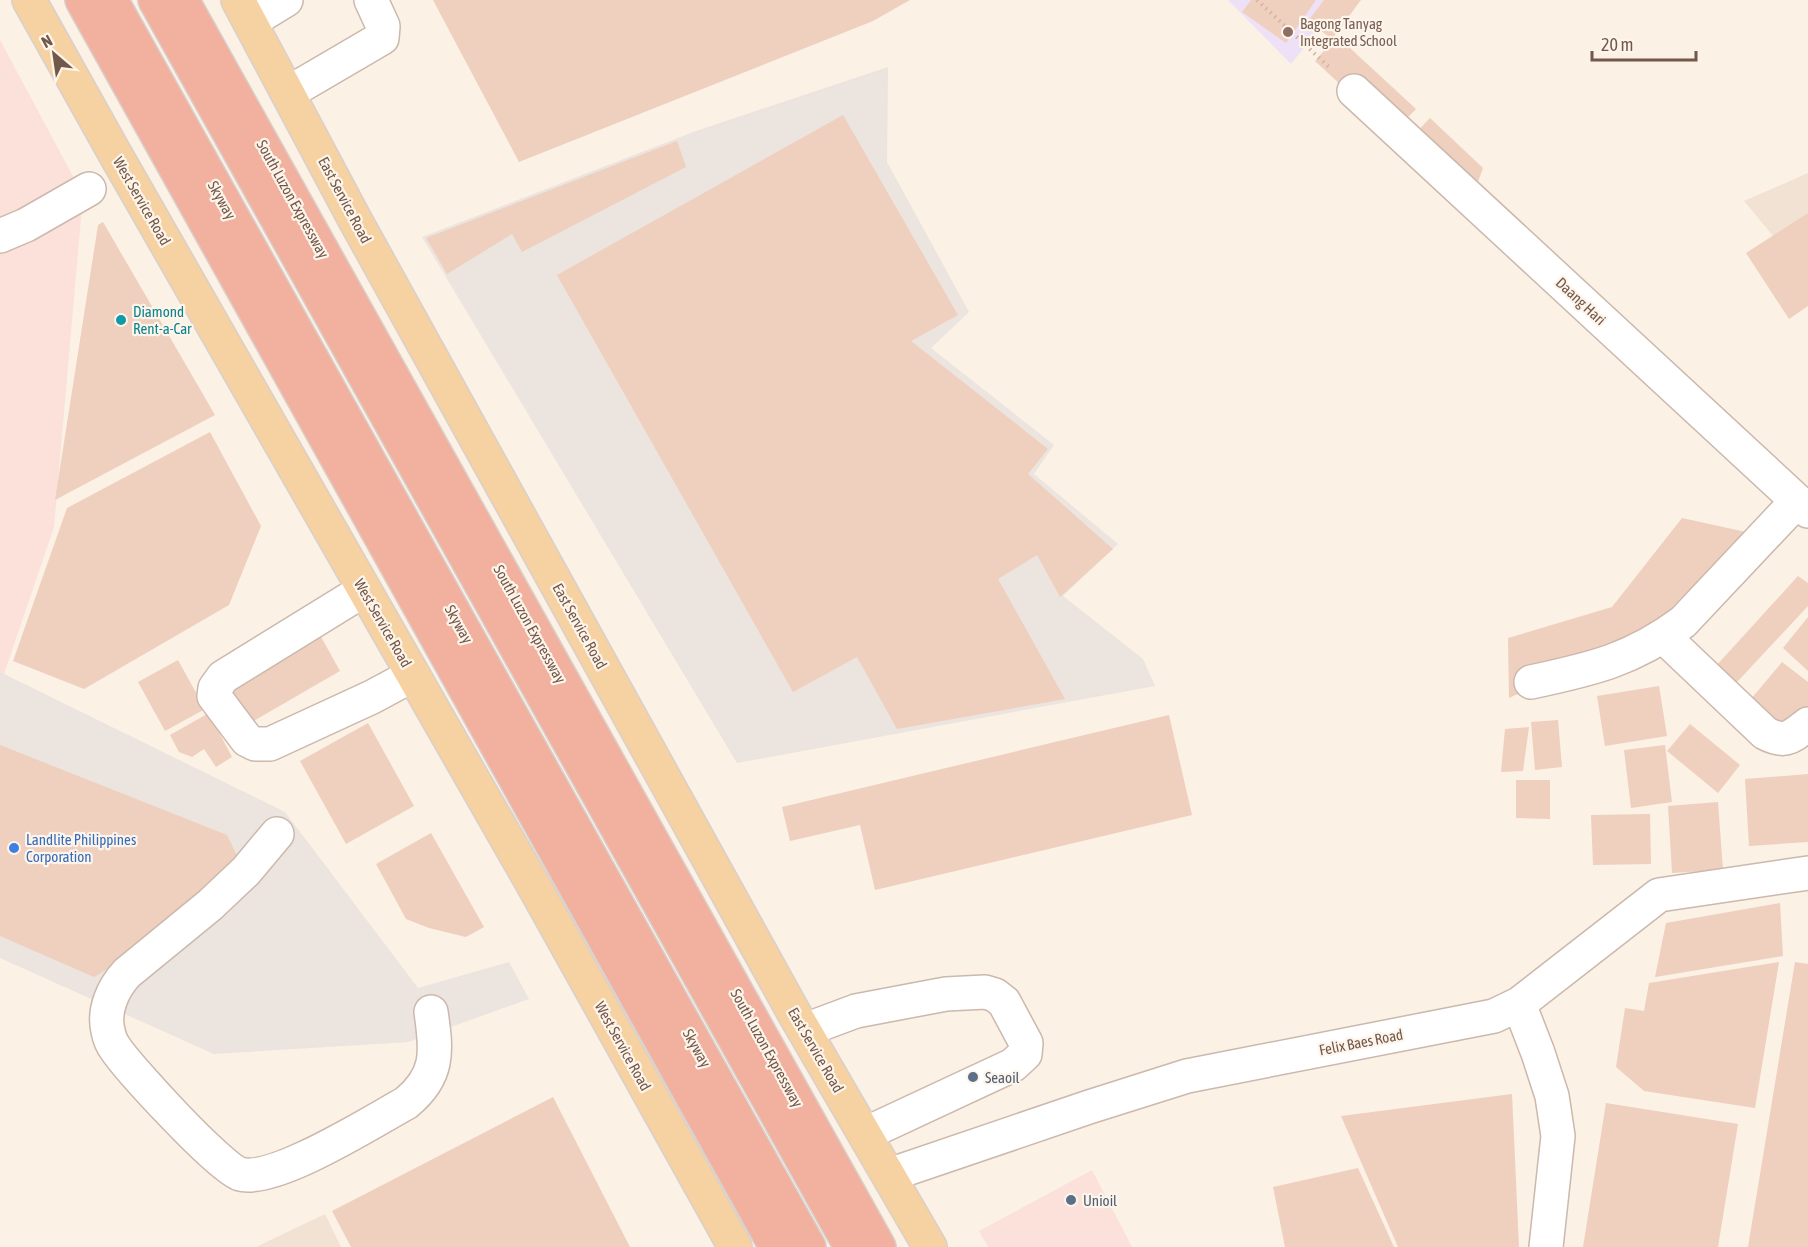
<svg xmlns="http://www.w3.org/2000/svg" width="1808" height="1247" viewBox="0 0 1808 1247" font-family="'Asap Condensed',sans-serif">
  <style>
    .residential { fill: #f2e2d3 }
    .commercial { fill: #fbe1d9 }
    .industrial { fill: #ebe4df }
    .education { fill: #eee1f7 }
    .building { fill: #efcfbe }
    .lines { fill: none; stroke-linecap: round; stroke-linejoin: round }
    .minor-casing { stroke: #ccb8ac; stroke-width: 36 }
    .major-casing { stroke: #d8d0cd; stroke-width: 36 }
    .highway-casing { stroke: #d8d0cd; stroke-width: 36 }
    .path { stroke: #d3b2a1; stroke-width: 4; stroke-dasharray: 1.5 4.5; stroke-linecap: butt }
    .minor { stroke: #fff; stroke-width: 33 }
    .major { stroke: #f6d1a1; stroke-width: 33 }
    .highway { stroke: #f2b09f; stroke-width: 33 }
    .education-dot { fill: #8d6e63; stroke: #fef5ea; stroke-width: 2 }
    .culture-dot { fill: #0f9aa8; stroke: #fef5ea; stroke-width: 2 }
    .shop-dot { fill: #3f7fe0; stroke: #fef5ea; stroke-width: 2 }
    .service-dot { fill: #5c6f8a; stroke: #fef5ea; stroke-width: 2 }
    .labels { text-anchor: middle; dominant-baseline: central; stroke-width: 4.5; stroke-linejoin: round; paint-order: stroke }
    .education-label { font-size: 15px; fill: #785e54; stroke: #fef5ea; text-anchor: start }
    .street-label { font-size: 15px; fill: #72574b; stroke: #fef5ea }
    .culture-label { font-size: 15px; fill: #0d838f; stroke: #fef5ea; text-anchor: start }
    .shop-label { font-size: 15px; fill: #366cbe; stroke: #fef5ea; text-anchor: start }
    .service-label { font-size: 15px; fill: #4e5e75; stroke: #fef5ea; text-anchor: start }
  </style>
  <rect width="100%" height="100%" fill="#fbf1e5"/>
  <path class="residential" d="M1808,173V278L1744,201Z
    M325,1214L341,1247H256Z"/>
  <path class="commercial" d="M0,40L83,195L54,527L4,674L0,672Z
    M1092,1170L1132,1247H988L979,1231Z"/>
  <path class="industrial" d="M888,67L887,162L969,312L931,348L1054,445L1034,474L1118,544L1063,596L1143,659L1155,686L737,763L422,237L696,131Z
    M0,672L285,812L418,988L509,962L529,999L408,1042L214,1054L0,958Z"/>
  <path class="education" d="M1228,0H1342L1291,64Z"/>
  <path class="building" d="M433,0H910L873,21L519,162Z
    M1251,0H1316L1286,43L1242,12Z
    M1324,0H1361L1332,39L1308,21Z
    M1337,36L1416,109L1393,133L1315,61Z
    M843,115L958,315L911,341L1048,449L1028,474L1113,549L1060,597L1037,555L998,579L1065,699L897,729L857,657L793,692L557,275Z
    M1430,118L1483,168L1473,196L1411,138Z
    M677,141L686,167L522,252L512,234L447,274L426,238Z
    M1808,213V306L1789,319L1746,253Z
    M103,222L215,415L55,500L98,225Z
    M210,432L261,526L229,605L84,689L13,661L67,508Z
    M1682,518L1746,532L1642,638L1509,698L1508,638L1612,607Z
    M1798,576L1808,583V606L1724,696L1706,677Z
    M1808,617V671L1783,648Z
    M320,635L340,671L245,726L225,689Z
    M178,660L205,709L165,731L138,682Z
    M1782,662L1808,682V729L1798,742L1751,699Z
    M1659,686L1667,736L1605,746L1597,696Z
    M209,713L232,757L216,767L204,749L192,757L179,752L170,735Z
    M1169,715L1192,815L875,890L860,825L790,841L782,807Z
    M1558,720L1562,767L1535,770L1531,722Z
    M368,723L414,806L346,844L300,761Z
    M1690,724L1740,765L1718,793L1667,751Z
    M1529,727L1523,771L1501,772L1505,729Z
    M0,745L227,835L237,856L221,878L147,945L94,977L0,936Z
    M1665,745L1672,802L1631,808L1624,750Z
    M1808,774V842L1749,846L1745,779Z
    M1516,780H1550V819L1516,818Z
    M1718,802L1723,870L1672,873L1668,806Z
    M1650,814L1651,864L1593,865L1591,815Z
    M431,833L484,927L466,937L429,928L406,919L376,864Z
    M1780,903L1783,956L1655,977L1666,923Z
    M1779,962L1755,1108L1644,1091L1616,1067L1625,1008L1644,1011L1649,983Z
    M1795,962L1808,964V1247H1748Z
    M1512,1094L1519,1247H1398L1341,1116Z
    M553,1097L630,1247H351L332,1211Z
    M1606,1103L1738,1124L1718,1247H1583Z
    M1358,1168L1394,1247H1285L1273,1187Z"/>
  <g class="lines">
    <g class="minor-casing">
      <path id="minor" d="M250,22L286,0
        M1354,91L1808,511
        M288,93L382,38L383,26L371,0
        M0,236L26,225L89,189
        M364,590L223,677L215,688L214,696L247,740L255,744H270L372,697L413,675
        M1664,637L1765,733C1786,744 1791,737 1808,724
        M1531,682C1592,669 1632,660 1683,622L1797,501
        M277,834L246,871L210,905L127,973C113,988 103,1010 108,1031C109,1036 112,1044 115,1048C129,1069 220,1168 240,1174C274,1184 373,1121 406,1103C439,1076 437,1052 431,1012
        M1519,1004L1538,1053L1552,1096L1558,1136L1546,1247
        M805,1030L856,1011L946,994L985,992L995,995L1004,1002L1026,1043L1025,1054L1013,1065L865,1134
        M889,1175L1089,1107L1187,1076L1494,1016L1519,1004L1659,895L1808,873"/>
    </g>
    <g class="major-casing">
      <path id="major" d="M29,0L114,152L535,888L735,1247
        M238,0L354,218L794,1013L930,1247"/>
    </g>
    <g class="highway-casing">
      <path id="highway" d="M82,0L776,1247
        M111,0L809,1247
        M155,0L851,1247
        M182,0L879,1247"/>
    </g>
    <path class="path" d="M1257,0L1330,68"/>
    <use href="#minor" class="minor"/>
    <use href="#major" class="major"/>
    <use href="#highway" class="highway"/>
  </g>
  <circle class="education-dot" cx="1288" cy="32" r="6"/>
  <circle class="culture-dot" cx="121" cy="320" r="6"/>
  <circle class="shop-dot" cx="14" cy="848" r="6"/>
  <g class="service-dot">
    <circle cx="973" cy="1077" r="6"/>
    <circle cx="1071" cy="1200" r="6"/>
  </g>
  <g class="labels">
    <g class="education-label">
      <text x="1300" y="23">Bagong Tanyag<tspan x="1300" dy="17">Integrated School</tspan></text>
    </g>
    <g class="street-label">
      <text transform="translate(293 199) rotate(61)">South Luzon Expressway</text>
      <text transform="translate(222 200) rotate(61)">Skyway</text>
      <text transform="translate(345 200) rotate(62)">East Service Road</text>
      <text transform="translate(142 201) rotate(60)">West Service Road</text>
      <text transform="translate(1581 301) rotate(43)">Daang Hari</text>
      <text transform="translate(383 623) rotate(60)">West Service Road</text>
      <text transform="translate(459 624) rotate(61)">Skyway</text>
      <text transform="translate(530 624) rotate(61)">South Luzon Expressway</text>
      <text transform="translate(580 626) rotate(61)">East Service Road</text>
      <text transform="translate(1361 1042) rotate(-11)">Felix Baes Road</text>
      <text transform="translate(623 1046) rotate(61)">West Service Road</text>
      <text transform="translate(697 1048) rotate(61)">Skyway</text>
      <text transform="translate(767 1048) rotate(61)">South Luzon Expressway</text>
      <text transform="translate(816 1050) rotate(60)">East Service Road</text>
    </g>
    <g class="culture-label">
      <text x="133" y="311">Diamond<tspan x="133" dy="17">Rent-a-Car</tspan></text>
    </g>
    <g class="shop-label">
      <text x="26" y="839">Landlite Philippines<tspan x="26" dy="17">Corporation</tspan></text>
    </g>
    <g class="service-label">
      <text x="985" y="1077">Seaoil</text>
      <text x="1083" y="1200">Unioil</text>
    </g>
  </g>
  <g transform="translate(54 54) rotate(331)" stroke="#fef5ea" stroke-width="4.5" paint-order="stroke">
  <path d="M0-4.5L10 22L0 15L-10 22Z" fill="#72574b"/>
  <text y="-9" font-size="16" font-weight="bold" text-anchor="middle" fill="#72574b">N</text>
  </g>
  <path d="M1592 51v9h104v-9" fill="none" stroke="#72574b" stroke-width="3"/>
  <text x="1601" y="51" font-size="18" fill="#72574b" stroke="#fef5ea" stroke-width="4.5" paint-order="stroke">20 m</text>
</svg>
